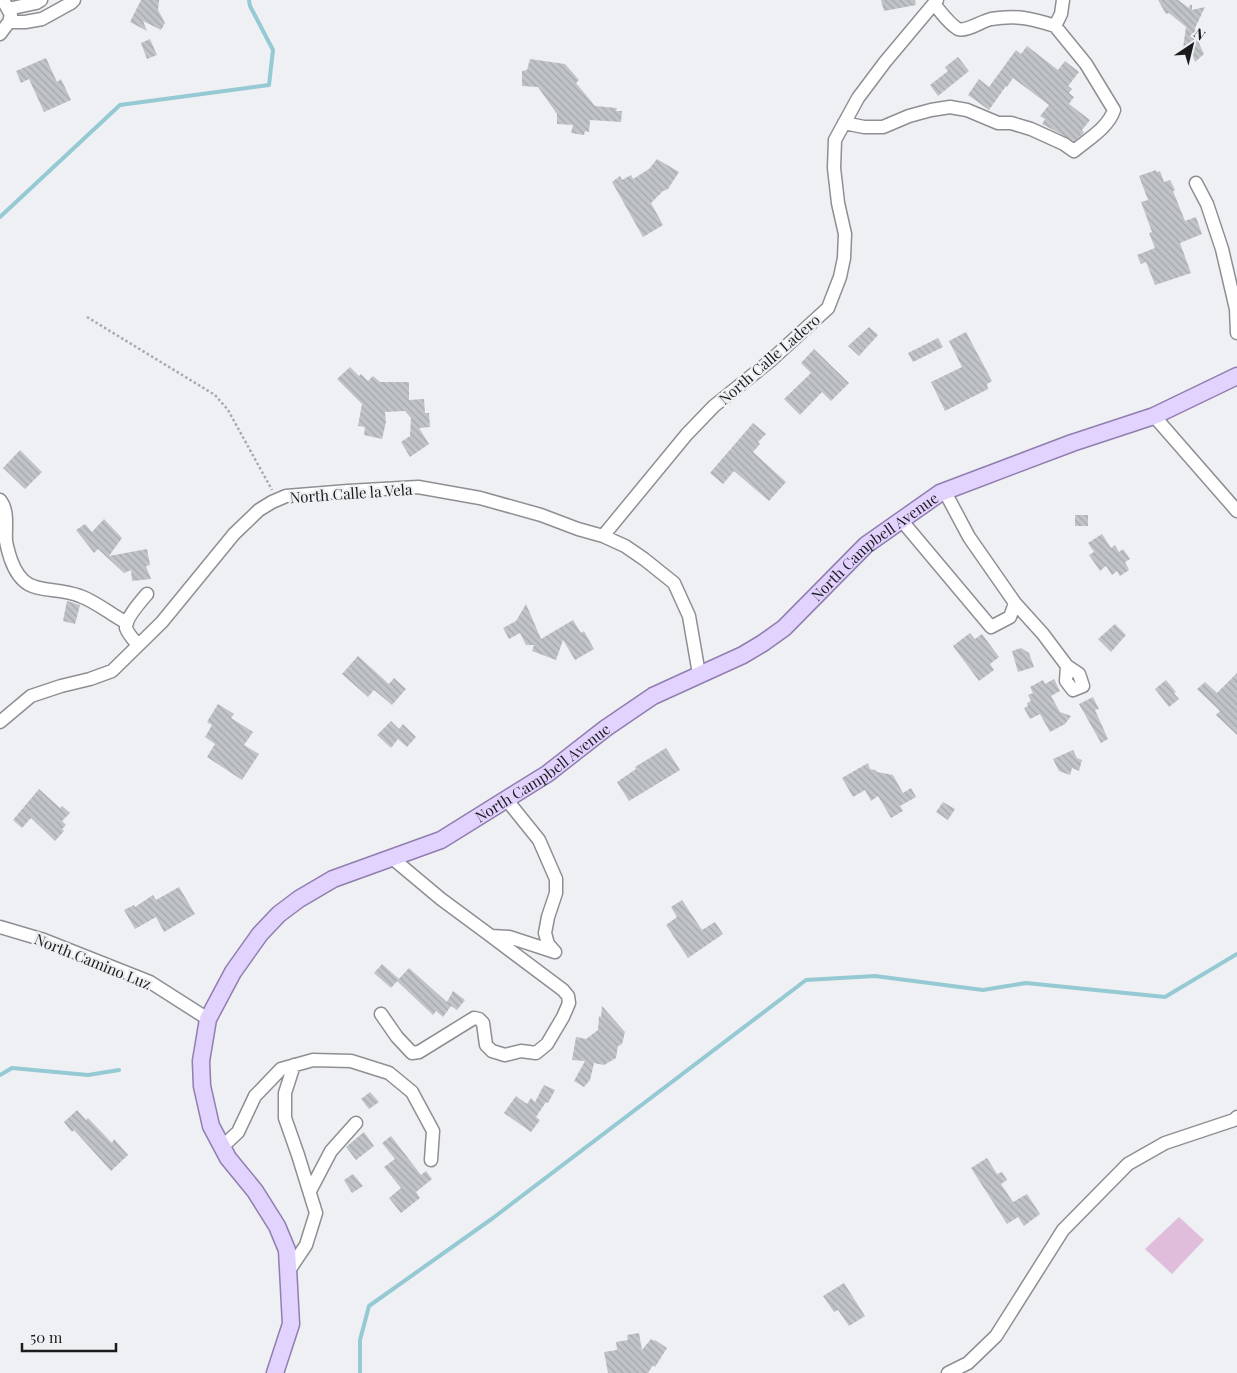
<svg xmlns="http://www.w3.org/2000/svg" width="1237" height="1373" viewBox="0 0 1237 1373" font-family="'Playfair Display',serif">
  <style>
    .pitch { fill: #e0bedb }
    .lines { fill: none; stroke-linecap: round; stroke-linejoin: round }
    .stream { stroke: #95c9d3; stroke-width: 4 }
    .building { fill: url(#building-back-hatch) }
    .minor-casing { stroke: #8e8f93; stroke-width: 15 }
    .major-casing { stroke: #907eaf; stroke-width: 19 }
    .path { stroke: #a8a9ad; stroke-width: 2.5; stroke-dasharray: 2.5 2.5; stroke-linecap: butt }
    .minor { stroke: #fff; stroke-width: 12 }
    .major { stroke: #e2d2fe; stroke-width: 16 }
    .labels { text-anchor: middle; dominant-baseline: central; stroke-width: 4.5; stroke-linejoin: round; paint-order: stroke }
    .street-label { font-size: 15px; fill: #1b1b1d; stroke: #eef0f4 }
  </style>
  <defs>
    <pattern id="building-back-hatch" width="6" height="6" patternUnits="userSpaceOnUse" patternTransform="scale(1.25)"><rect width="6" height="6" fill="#c0c4c7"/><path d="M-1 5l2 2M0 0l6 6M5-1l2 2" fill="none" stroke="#a4a8aa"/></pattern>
  </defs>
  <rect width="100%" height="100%" fill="#eef0f4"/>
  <path class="pitch" d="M1179,1217L1204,1240L1172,1274L1145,1249Z"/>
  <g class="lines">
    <path class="stream" d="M0,217L120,105L269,85L273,50L250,6L249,0
      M0,1075L12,1068L88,1075L119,1070
      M360,1373V1340L369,1306L493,1218L806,980L875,976L983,990L1026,983L1165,997L1237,954"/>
  </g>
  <path class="building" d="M141,0H159L158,10L165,23L161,30L143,21L147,31L130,22Z
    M881,0H915L916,5L884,11Z
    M1158,0H1178L1189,8L1190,5H1192V10L1205,7L1195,28L1197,39L1204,54L1195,62L1188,43L1186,48H1183L1186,27L1169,13L1166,14Z
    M150,39L157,55L147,59L141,43Z
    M1027,46L1058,70L1065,61L1079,72L1068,86L1072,89L1069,93L1074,97L1069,104L1090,120L1082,130L1084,133L1074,141L1042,124L1045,119L1040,116L1049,105L1013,78L1007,87L1006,86L989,110L968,95L979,79L989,87L1016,50L1021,54Z
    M958,57L969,71L938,96L930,85L948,71L945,67Z
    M46,58L57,82L61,79L71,100L44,112L29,79L21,83L16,71Z
    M530,59L565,64L579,80L576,83L595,106L617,108L616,111H622L621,122L590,120L589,132L585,131L584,135L571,133L573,125L557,124V114L538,87L522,86V71L527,70Z
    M657,159L679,172L668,189L663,191L651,203L663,225L643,237L612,182L620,176L622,180L631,175L633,179L649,169Z
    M1156,170L1157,172L1160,171L1164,182L1170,180L1175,190L1173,191L1185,221L1196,217L1202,234L1180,243L1191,273L1155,285L1146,262L1141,264L1137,255L1155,248L1149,233L1152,232L1141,202L1148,200L1139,176Z
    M869,327L878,335L859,356L848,346Z
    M966,332L992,381L987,384L988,389L945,411L931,382L962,367L949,341Z
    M938,338L943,347L913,362L908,353Z
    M814,349L849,383L831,401L822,392L800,415L784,399L811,373L801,363Z
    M350,367L359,376L361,374L368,381L373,376L380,382H409V400L424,399L425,413H429L430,427L419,428L429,444L410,457L401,442L410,436L411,418L405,411L385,412L386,422L382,439L364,435L365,427L358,426L362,404L337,379Z
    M753,423L766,434L758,442L760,444L753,452L786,482L769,501L734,471L723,484L710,473Z
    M20,450L42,472L25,489L3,468Z
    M1075,515H1088V526H1075Z
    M104,519L122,538L109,556L147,549L150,565L146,566L151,579L132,581L131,570L124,573L98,549L94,553L76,530L85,524L92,532Z
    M1102,534L1111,548L1115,545L1119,552L1123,549L1130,559L1125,562L1129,570L1120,576L1117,571L1112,575L1106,566L1100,571L1089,555L1094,552L1088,543Z
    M67,601L80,605L75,624L63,621Z
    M526,604L541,639L573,620L581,633L584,631L594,649L575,660L563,640L556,660L532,651L534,645H526L520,633L509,639L503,628L516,621Z
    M1115,624L1126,635L1111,652L1098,639Z
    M970,633L975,639L982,634L999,657L990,664L994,670L979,681L953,646Z
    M1021,648L1029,653L1034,667L1018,672L1012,651Z
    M358,656L389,684L394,678L406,689L392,705L374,690L368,697L342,674Z
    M1237,673V735L1216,715L1220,711L1197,689L1205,682L1217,693Z
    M1054,679L1060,691L1051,696L1060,712L1071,716L1065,724L1050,732L1040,714L1030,719L1024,708L1028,706L1027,703L1031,701L1028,695L1033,693L1030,687L1043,680L1045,684Z
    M1166,680L1176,692L1174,693L1179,699L1169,707L1155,689Z
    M1093,697L1099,709L1095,710L1108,739L1101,743L1079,704Z
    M218,704L234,714L231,718L253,732L244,745L259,754L242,780L207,757L215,744L205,737L212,725L207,722Z
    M391,721L399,729L403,724L416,737L407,747L398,739L391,748L377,735Z
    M666,748L680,770L629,801L617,782L636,769L635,767Z
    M1073,750L1077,758L1082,760L1079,771L1072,768L1070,775L1059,771L1053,759Z
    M868,763L870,769L875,770L877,772L893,775L903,793L911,788L916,797L900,806L903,811L891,818L878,796L871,801L865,790L853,797L842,778Z
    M39,789L60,808L62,806L70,813L62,821L66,825L62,829L64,831L55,841L31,818L22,828L13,820Z
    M943,802L955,809L948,820L936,812Z
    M179,887L195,914L164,932L156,917L135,929L124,910L134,905L135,907L153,895L156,900Z
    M682,900L702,930L715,922L723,934L688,958L666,925L677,917L671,907Z
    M382,964L399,979L391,988L374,973Z
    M409,968L447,1002L453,991L465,1000L457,1010L451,1006L443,1017L436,1011L433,1015L397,981Z
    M602,1006L625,1032L622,1044L618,1046L616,1058L604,1065L594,1063L590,1080L584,1087L574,1081L585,1061L572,1060L576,1037L586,1039L598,1030L599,1016L601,1017Z
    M544,1085L555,1090L548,1103L546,1102L536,1117L540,1120L531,1132L504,1113L516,1096L527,1104L531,1098L535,1102Z
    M370,1092L379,1102L369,1109L361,1099Z
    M77,1110L86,1120L88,1118L112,1143L114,1139L128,1155L111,1171L74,1130L72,1132L64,1122Z
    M364,1132L374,1146L356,1160L346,1147Z
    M391,1136L421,1175L426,1171L432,1179L416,1192L420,1198L401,1213L389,1198L401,1188L384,1167L395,1159L382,1143Z
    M987,1158L997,1174L1002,1172L1007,1180L1001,1184L1013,1202L1027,1194L1040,1214L1024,1226L1018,1217L1007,1224L971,1168Z
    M353,1174L363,1186L352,1193L344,1180Z
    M844,1283L865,1316L849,1326L838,1310L834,1312L823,1296Z
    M639,1333L642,1350L651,1339L654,1341L655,1340L667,1348L655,1367L653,1365L648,1373H608L604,1352L617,1350L616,1342L628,1340L627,1335Z"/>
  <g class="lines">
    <g class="minor-casing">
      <path id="minor" d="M934,4C940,11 949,24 958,29C966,32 982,21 991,19C1016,15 1031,18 1055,26
        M8,9L36,3L41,0
        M9,22H25L42,19L71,3L74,0
        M0,34L9,22L11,15L3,0
        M844,123L864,127H883L909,116L931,110L950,107L967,110L998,123H1011L1031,129L1064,144L1074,151C1088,139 1108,128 1114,110L1086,64L1055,26L1061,14L1063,0
        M1196,183L1207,204L1222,249L1236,309L1237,333
        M1154,416L1237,511
        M945,492L969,537L1015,603L1043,634L1067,666L1079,674L1083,686L1073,690L1066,681L1067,666
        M0,500C9,511 5,528 6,541C7,547 9,554 11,560C25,599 49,584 80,596C97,602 111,615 127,623
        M902,521L991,627L1010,617L1015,603
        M603,536L687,434L714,406L770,361L828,308L840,277L844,258L845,234L838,203L834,168L835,140L858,98L885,62L937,0
        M138,645C134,640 128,634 126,628C125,619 141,601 147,594
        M0,722L31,696L61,686L90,679L112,671L162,622L234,534L259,510L272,502L286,496L348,491L418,487L480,498L541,515L578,529L603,536L625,546L644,559L674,583L689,616L699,674
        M506,799L539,840L556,879V893L548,917L545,933L548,944L555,952
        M392,858L441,899L491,936L509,937L555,952
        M0,927L44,940L150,982L208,1019
        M381,1014L397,1037L412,1053L419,1052L474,1018L479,1019L483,1023L486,1045L492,1051L505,1055L521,1051L536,1053L547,1044L563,1017L569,1003L568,996L563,990L491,936
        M222,1147L238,1132L255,1096L281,1069L313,1060L351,1061L389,1073L412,1092L433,1131L431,1160
        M310,1191L331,1151L356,1123
        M288,1272L306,1245L316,1213L298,1155L285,1118V1093L294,1065
        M948,1373L968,1363L996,1336L1063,1230L1128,1164L1165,1143L1234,1120L1237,1117"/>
    </g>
    <g class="major-casing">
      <g id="major">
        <path id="s1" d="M275,1373L291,1324L287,1250L277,1226L255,1191L228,1158L211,1126L202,1086L201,1061L208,1019L233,972L260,934L279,914L299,899L333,879L441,840L547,774L606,728L653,696L743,655L763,643L784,628L866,545L940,493L1072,443L1154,416L1237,376"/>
      </g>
    </g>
    <path class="path" d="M87,317L215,395L228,410L272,490"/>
    <use href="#minor" class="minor"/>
    <use href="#major" class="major"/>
  </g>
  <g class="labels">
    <g class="street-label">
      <text transform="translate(769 359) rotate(-41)">North Calle Ladero</text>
      <text transform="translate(351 493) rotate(-4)">North Calle la Vela</text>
      <text stroke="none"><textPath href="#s1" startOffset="1214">North Campbell Avenue</textPath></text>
      <text stroke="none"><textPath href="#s1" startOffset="809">North Campbell Avenue</textPath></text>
      <text transform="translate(93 961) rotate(22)">North Camino Luz</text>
    </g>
  </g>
  <g transform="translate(1192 45) rotate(35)" stroke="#eef0f4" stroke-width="4" paint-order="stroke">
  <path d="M0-4L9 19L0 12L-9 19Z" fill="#1b1b1d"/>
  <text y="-8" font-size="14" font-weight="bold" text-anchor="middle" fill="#1b1b1d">N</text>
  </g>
  <path d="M22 1343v8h94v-8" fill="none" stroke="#1b1b1d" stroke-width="2.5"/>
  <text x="30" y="1343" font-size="15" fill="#1b1b1d" stroke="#eef0f4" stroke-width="4" paint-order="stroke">50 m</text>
</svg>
